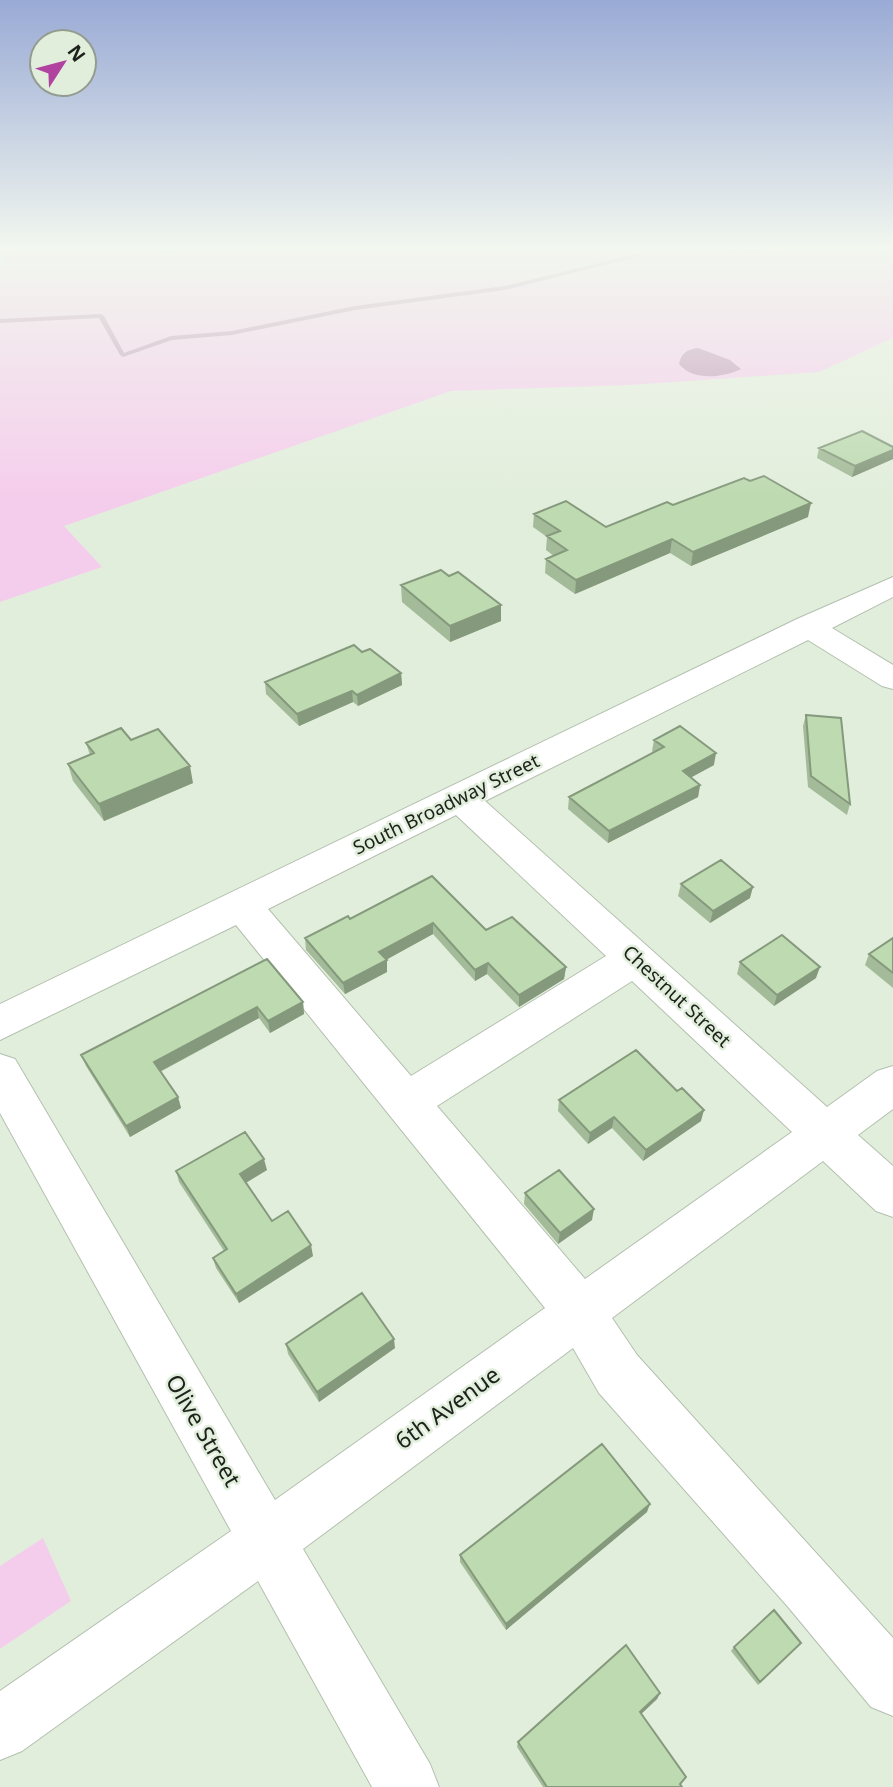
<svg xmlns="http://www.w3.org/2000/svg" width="893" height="1787" viewBox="0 0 893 1787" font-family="'Noto Sans',sans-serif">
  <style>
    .green { fill: #f5cdec; fill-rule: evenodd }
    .water { fill: #c29ab9 }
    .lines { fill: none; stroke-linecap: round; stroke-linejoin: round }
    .stream { fill: #c29ab9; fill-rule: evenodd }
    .minor-casing { stroke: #b4c0af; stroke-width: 2 }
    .minor { fill: #fff; fill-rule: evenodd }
    .wall { fill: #a3bb98 }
    .shaded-wall { fill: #85997c }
    .building { fill: #bedab1; stroke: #85997c; stroke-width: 2 }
    .labels { text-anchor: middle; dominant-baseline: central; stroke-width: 5; stroke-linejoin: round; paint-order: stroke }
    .street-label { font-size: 19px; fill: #1d211b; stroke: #e2eedc }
    .near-street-label { font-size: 23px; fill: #1d211b; stroke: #e2eedc }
  </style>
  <rect width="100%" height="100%" fill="#e2eedc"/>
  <path class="green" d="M0,247H143L167,253L219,247H893V338L819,372L630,385L451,391L64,526L102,567L0,602V266L7,265ZM698,348L739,365C719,376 702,380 681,368Z
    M43,1538L71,1601L0,1649V1566Z"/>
  <path class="water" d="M698,348L730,360L741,369C723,378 692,381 679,364C681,353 688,349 698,348Z"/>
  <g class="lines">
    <path class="stream" d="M652,247H656L652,253L505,290L355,310L232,335L172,340L123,357L120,355L99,318L0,323V319L101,314L104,316L124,353L171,336L232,331L355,306L505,286L648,251Z
      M705,247L741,253L791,247H802L741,255L707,248Z"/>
    <g class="minor-casing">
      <path id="minor" d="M893,577V597L832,628L893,665V689L882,686L808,640L485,801L827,1107L877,1071L893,1066V1109L858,1135L893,1166V1217L876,1211L823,1161L612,1318L637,1355L893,1638V1716L871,1707L789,1608L599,1393L573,1348L303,1549L430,1764L439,1787H372L258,1581L22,1751L0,1760V1691L231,1531L0,1113V1054L15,1059L275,1500L545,1308L236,925L0,1040V1004L797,619ZM456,815L606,956L411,1076L268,909ZM632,981L792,1132L585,1279L437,1106Z"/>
    </g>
    <use href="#minor" class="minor"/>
  </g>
  <path class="wall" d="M893,447V459L852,477L817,458L819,448Z
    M673,505L808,517L691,566L670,553L575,594L545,573L546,559L554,556L546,550L547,537L533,527L534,514L606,527Z
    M401,585L501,621L450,642L402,602Z
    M362,652L401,673L402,685L358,706L353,702L299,726L266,694L265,682Z
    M806,715L850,804L847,815L808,787L803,726Z
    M131,740L193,783L104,821L73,781L68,764L90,755L86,743Z
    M654,740L714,765L691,777L700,785L698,797L608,843L568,809L569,797L654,753L652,751Z
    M432,876L486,930L566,967L564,979L519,1007L487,974L475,981L433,934L386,960L387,972L345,994L306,950L305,938L350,919Z
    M681,884L750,898L710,923L678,896Z
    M893,938V988L865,965L869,954Z
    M267,959L303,1002L304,1014L270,1033L259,1018L160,1072L178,1097L181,1108L130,1137L86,1066L81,1055Z
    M740,962L816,978L774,1006L737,974Z
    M677,1091L701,1121L643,1161L612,1128L588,1144L558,1111L559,1100Z
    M267,1170L246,1183L272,1221L313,1256L239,1303L216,1268L213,1258L224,1251L179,1182L176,1171Z
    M525,1193L592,1220L558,1244L524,1204Z
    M286,1344L395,1348L319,1402L288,1354Z
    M647,1512L506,1630L460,1562V1555Z
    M801,1643L758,1685L731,1651L734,1647Z
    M660,1693L657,1699L641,1714L682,1787H543L517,1747L518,1742Z"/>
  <path class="shaded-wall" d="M893,450V459L852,477L855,466Z
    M811,503L808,517L691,566L693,552Z
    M672,539L670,553L575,594L576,580Z
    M501,605V621L450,642V626Z
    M401,673L402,685L358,706L357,695Z
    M352,691L353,702L299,726L297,714Z
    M716,753L714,765L681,783L683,771Z
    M190,766L193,783L104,821L99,804Z
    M700,785L698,797L608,843L609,831Z
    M753,887L750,898L710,923L713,911Z
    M433,923V934L380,963L379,952Z
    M387,960V972L345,994L343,983Z
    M488,963L487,974L475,981V970Z
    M566,967L564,979L519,1007V995Z
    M820,967L816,978L774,1006L777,995Z
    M303,1002L304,1014L270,1033L268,1021Z
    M257,1007L259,1018L157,1073L154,1062Z
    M178,1097L181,1108L130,1137L126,1126Z
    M704,1110L701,1121L643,1161L646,1150Z
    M614,1117L612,1128L588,1144L590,1133Z
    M264,1159L267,1170L242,1185L240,1174Z
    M594,1209L592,1220L558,1244L560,1233Z
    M311,1245L313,1256L239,1303L236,1294Z
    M394,1339L395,1348L319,1402L317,1392Z
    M650,1504L647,1512L506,1630V1624Z
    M660,1693L657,1699L637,1718L640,1712Z"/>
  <path class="building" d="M862,431L893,447V450L855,466L819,448Z
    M764,476L811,503L693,552L672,539L576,580L546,559L567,550L547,536L560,531L534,514L566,501L606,527L667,502L673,505L744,478L750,481Z
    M441,570L449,576L458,572L501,605L450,626L401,585Z
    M354,645L362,652L370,649L401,673L357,695L352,691L297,714L265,682Z
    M806,715L841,718L850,804L811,776Z
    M680,726L716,753L683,771L700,785L609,831L569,797L664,747L654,740Z
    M121,728L131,740L158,729L190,766L99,804L68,764L94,753L86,743Z
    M721,860L753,887L713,911L681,884Z
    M432,876L486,930L512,917L566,967L519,995L488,963L475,970L433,923L379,952L387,960L343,983L305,938L348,916L350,919Z
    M782,935L820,967L777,995L740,962Z
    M893,938V973L869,954Z
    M267,959L303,1002L268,1021L257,1007L154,1062L178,1097L126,1126L81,1055Z
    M636,1050L677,1091L682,1088L704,1110L646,1150L614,1117L590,1133L559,1100Z
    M245,1132L264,1159L240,1174L272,1221L288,1211L311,1245L236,1294L213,1258L227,1249L176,1171Z
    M559,1170L594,1209L560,1233L525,1193Z
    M362,1293L394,1339L317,1392L286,1344Z
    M602,1444L650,1504L506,1624L460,1555Z
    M774,1610L801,1643L760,1682L734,1647Z
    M626,1645L660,1693L640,1712L686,1777L680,1784L682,1787H547L518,1742Z"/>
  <linearGradient id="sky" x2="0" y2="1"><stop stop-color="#99aad5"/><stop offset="0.5" stop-color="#f2f7ef"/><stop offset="1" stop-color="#f2f7ef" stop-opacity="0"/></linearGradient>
  <rect width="893" height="497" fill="url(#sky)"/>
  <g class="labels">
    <g class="street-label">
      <text transform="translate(446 804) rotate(-26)">South Broadway Street</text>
      <text transform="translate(677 996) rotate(43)">Chestnut Street</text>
    </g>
    <g class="near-street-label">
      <text transform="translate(447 1407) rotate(-36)">6th Avenue</text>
      <text transform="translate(204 1430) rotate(60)">Olive Street</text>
    </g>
  </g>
  <g transform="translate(63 63) rotate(54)"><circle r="33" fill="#e2eedc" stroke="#939c8f" stroke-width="2"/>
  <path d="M0-5L12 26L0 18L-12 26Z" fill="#b1429f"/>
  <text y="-10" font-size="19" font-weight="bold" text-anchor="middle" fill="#1d211b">N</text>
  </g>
</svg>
